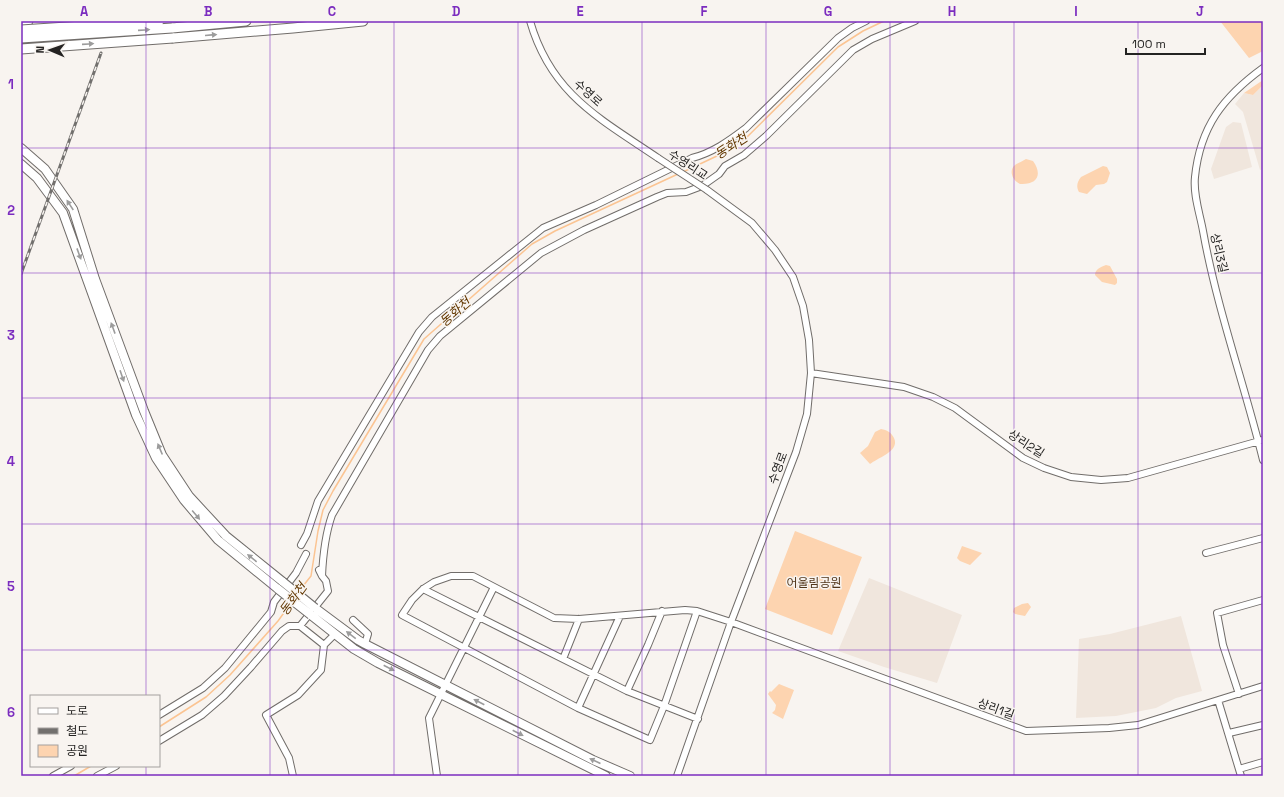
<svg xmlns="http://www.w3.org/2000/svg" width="1284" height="797" viewBox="0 0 1284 797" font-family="'Space Grotesk','Noto Sans KR',sans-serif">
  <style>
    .built { fill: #f0e6dd }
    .green { fill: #fdd4b0 }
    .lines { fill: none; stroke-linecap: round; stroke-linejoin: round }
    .stream { stroke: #fbc492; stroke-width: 1.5 }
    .minor-casing { stroke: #716d6a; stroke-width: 8 }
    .major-casing { stroke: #716d6a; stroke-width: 10 }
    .highway-casing { stroke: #716d6a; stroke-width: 11 }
    .minor { stroke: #fff; stroke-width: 6 }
    .major { stroke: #fff; stroke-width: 8 }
    .highway { stroke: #fff; stroke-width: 9 }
    .rail-casing { stroke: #72706e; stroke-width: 3 }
    .rail { stroke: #f8f4f0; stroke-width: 1.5; stroke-dasharray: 4.5; stroke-linecap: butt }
    .minor-bridge-casing { stroke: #716d6a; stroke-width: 8; stroke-linecap: butt }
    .major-bridge-casing { stroke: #716d6a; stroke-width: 10; stroke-linecap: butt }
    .highway-bridge-casing { stroke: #716d6a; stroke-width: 11; stroke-linecap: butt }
    .minor-bridge { stroke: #fff; stroke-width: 6 }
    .major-bridge { stroke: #fff; stroke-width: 8 }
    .highway-bridge { stroke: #fff; stroke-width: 9 }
    .oneway { fill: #9c9c9c }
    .grid { fill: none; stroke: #7b2cbf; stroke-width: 1; stroke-opacity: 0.55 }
    .labels { text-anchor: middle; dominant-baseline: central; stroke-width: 3; stroke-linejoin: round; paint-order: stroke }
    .street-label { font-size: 12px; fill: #242322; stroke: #f8f4f0 }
    .park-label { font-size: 12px; fill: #52361a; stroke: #f8f4f0 }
    .water-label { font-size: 13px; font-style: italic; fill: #623701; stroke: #f8f4f0 }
    .neatline { fill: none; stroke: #7b2cbf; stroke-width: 1.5 }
    .grid-label { font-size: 13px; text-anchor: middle; font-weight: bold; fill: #7b2cbf }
  </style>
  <rect width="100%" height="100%" fill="#f8f4f0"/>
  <path class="built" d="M1263,85V169L1260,170L1243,112L1235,104L1244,93L1253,95Z
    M1233,122L1241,123L1252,167L1214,179L1211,169L1226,127Z
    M869,578L962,615L937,683L884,667L838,651Z
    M1181,616L1202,691L1176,698L1156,708L1116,716L1076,718L1079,639L1110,634Z"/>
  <path class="green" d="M1220,21H1263V51L1249,58Z
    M1263,80V85L1253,95L1244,93Z
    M1026,159L1033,161C1043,175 1037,185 1020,184C1013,181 1008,171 1015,165C1018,163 1023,161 1026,159Z
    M1103,166L1107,167L1110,173L1107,182L1104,184L1096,185L1087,194L1079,192C1076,187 1077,182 1081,177Z
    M1106,265L1110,266L1117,279V283L1115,285L1102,282L1095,275C1095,269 1101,267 1106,265Z
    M881,429C887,430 891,432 894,438C900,451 879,457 870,464L860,453L868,446L875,432Z
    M795,531L862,557L832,635L765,609Z
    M962,546L982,553L970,565L960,561L957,558Z
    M1028,603L1031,607L1025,616L1015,614L1013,612L1014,608L1022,604Z
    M779,684L794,690L783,719L772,713L775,710L776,705L768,694L770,691L771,692Z"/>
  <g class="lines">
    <path class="stream" d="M683,172L719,155L746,138L838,47L863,31L884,21
      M299,591L311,576L318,531L323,510L333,491L424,339L532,244L555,231L678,174
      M159,727L206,697L230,675L278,621L291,603
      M74,776L91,766"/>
    <g class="minor-casing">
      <path id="minor" d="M530,21C551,94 599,118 658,158
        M1263,68C1223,97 1200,127 1195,177C1193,195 1200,214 1203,231C1217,309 1244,383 1263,460
        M811,373L904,387L933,397L955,408L1023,458L1044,468L1071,477L1101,480L1128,478L1263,440
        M301,545L307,534L318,501L419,332L432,317L543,228L596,205L692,158C712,153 729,141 746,128L838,38L852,28L866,21
        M1206,553L1263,538
        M319,570L322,576C323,554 325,535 332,515L428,350L440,336L541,253L584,230L657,197L667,193L686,192L702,186L719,174L725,166L744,155L766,136L853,50L872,39L915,21
        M423,589L627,691L698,719
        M697,611L664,706L650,740L578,708L402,615L412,600L423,589L434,582L451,576H473L554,618L579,619L685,610L697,611L731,622L1026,731L1109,728L1138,725L1263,686
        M353,620L368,634L365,644
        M300,626L324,645
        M563,659L579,619
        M627,691L648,645L662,611
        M1239,694L1223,645L1217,613L1263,600
        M1218,700L1241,776
        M578,708L620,616
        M159,715L203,688L225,668L271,612L274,602L296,573L306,554
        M1229,733L1263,725
        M159,741L202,715L224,696L251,667L282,631L289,626H300L328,591L326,581L322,576
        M1239,769L1263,762
        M53,776L71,766
        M97,776L116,766
        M293,776L289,758L266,715L298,695L321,670L324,645L335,634
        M437,776L429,718L494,587
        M677,776L731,622L796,452L807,414L811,373L809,340L803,306L793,277L775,250L752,223L707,190"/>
    </g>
    <g class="major-casing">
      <path id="major" d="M21,148L45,169L73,209L95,279L144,411L162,455L189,496L226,536L283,582
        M21,164L37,178L63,213L136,415L156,458L184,500L218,540L278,589
        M315,608L358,640L365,644L593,760L630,776
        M311,615L354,649L378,663L606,776"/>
    </g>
    <g class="highway-casing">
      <path id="highway" d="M21,21H28
        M172,28L246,21
        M173,38L293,28L363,21"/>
    </g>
    <use href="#minor" class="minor"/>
    <use href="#major" class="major"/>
    <use href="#highway" class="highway"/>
    <g class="rail-casing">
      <path id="rail" d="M21,274L101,53"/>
    </g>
    <use href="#rail" class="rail"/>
    <g class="minor-bridge-casing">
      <path id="minor-bridge" d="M658,158L707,190"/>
    </g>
    <g class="major-bridge-casing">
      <path id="major-bridge" d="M283,582L315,608
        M278,589L311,615"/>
    </g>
    <g class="highway-bridge-casing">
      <path id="highway-bridge" d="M21,30L159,21
        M21,38L172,28
        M21,49L173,38"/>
    </g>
    <use href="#minor-bridge" class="minor-bridge"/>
    <use href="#major-bridge" class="major-bridge"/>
    <use href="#highway-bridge" class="highway-bridge"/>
  </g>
  <defs><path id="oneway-solid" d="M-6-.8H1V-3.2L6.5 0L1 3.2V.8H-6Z"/></defs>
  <g class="oneway">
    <use href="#oneway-solid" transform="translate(144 30) rotate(-4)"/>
    <use href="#oneway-solid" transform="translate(211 35) rotate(-5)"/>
    <use href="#oneway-solid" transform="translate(88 44) rotate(-4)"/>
    <use href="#oneway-solid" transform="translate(70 205) rotate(-123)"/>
    <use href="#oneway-solid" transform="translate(79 254) rotate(70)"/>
    <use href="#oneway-solid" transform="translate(113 328) rotate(-110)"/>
    <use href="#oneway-solid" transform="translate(122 376) rotate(71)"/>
    <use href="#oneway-solid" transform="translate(160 449) rotate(-113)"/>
    <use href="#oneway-solid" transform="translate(196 515) rotate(50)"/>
    <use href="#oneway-solid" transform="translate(252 558) rotate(-141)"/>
    <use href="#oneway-solid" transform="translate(351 635) rotate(-143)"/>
    <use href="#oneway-solid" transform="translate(389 668) rotate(27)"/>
    <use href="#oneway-solid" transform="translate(479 702) rotate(-153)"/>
    <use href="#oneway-solid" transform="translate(518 733) rotate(27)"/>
    <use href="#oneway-solid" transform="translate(595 761) rotate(-156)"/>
  </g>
  <path class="grid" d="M146,21V696M270,21V776M394,21V776M518,21V776M642,21V776M766,21V776M890,21V776M1014,21V776M1138,21V776M21,148H1263M21,273H1263M21,398H1263M21,524H1263M21,650H1263M146,766V776"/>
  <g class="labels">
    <g class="street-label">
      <text transform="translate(588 93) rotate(42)">수영로</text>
      <text transform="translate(688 165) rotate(33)">수영리교</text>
      <text transform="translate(1219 253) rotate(77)">상리3길</text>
      <text transform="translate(1026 444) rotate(33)">상리2길</text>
      <text transform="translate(778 468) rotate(-70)">수영로</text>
      <text transform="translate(996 709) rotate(20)">상리1길</text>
    </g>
    <g class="park-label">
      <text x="814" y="583">어울림공원</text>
    </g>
    <g class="water-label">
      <text transform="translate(731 146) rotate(-33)">동화천</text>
      <text transform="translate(455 312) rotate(-41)">동화천</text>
      <text transform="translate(293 599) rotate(-54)">동화천</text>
    </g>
  </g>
  <rect width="1284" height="797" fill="none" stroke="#f8f4f0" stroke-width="44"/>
  <rect x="30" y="695" width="130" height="72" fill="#f8f4f0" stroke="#a3a09e"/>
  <rect x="38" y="708" width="20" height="6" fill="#ffffff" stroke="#a3a09e"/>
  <text x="66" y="715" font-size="12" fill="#242322">도로</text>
  <rect x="38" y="728" width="20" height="6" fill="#72706e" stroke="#a3a09e"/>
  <text x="66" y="735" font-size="12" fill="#242322">철도</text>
  <rect x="38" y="745" width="20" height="12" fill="#fdd4b0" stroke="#a3a09e"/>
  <text x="66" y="755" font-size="12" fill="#242322">공원</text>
  <g transform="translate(50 50) rotate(272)" stroke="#f8f4f0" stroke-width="3" paint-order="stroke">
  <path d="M0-3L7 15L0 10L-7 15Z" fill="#242322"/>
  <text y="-6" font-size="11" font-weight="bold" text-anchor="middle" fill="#242322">N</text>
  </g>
  <path d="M1126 48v6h79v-6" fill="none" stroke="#242322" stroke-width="2"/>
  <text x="1132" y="48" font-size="12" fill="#242322" stroke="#f8f4f0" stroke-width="3" paint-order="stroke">100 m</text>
  <rect x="22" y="22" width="1240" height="753" class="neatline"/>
  <g class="grid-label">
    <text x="84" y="16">A</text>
    <text x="208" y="16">B</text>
    <text x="332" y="16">C</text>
    <text x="456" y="16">D</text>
    <text x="580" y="16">E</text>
    <text x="704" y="16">F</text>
    <text x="828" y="16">G</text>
    <text x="952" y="16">H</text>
    <text x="1076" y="16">I</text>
    <text x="1200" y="16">J</text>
    <text x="11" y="89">1</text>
    <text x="11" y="215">2</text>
    <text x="11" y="340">3</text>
    <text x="11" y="466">4</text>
    <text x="11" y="591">5</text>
    <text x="11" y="717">6</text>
  </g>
</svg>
